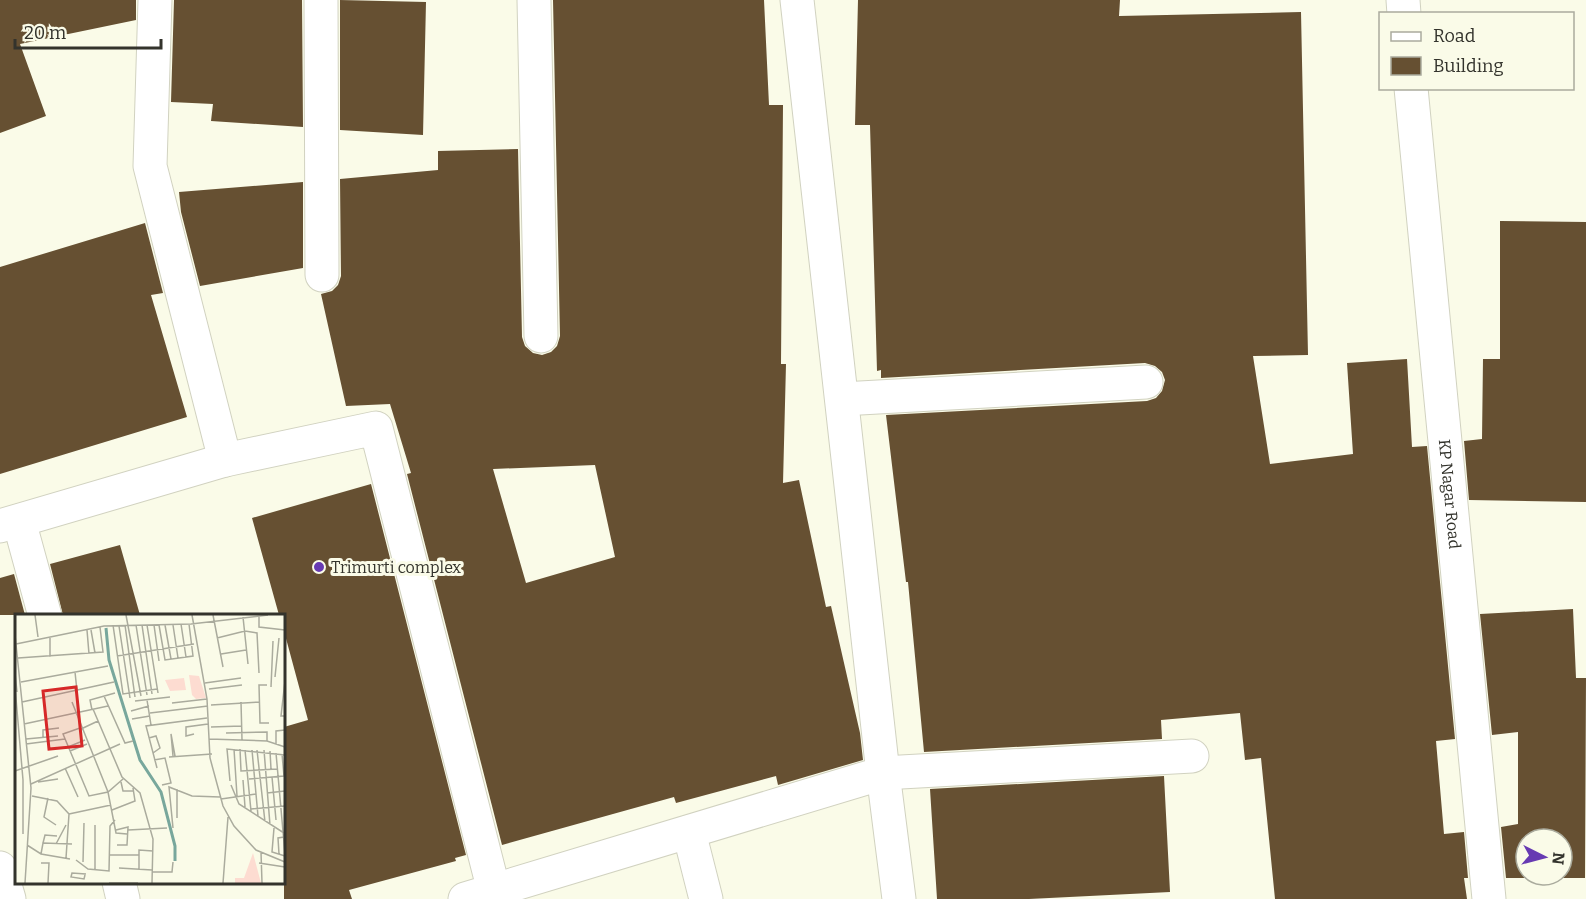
<svg xmlns="http://www.w3.org/2000/svg" width="1586" height="899" viewBox="0 0 1586 899" font-family="Bitter,serif">
  <style>
    .building { fill: #665032; fill-rule: evenodd }
    .lines { fill: none; stroke-linecap: round; stroke-linejoin: round }
    .minor-casing { stroke: #d1d2c0; stroke-width: 35 }
    .minor { stroke: #fff; stroke-width: 33 }
    .poi-dot { fill: #673ab2; stroke: #fafbe8; stroke-width: 2 }
    .labels { text-anchor: middle; dominant-baseline: central; stroke-width: 6; stroke-linejoin: round; paint-order: stroke }
    .street-label { font-size: 16px; fill: #33332c; stroke: #fafbe8 }
    .poi-label { font-size: 16px; fill: #33332c; stroke: #fafbe8; text-anchor: start }
    .inset-river { fill: none; stroke: #78a79c; stroke-width: 3 }
    .inset-road { fill: none; stroke: #aaab9d; stroke-width: 1.5 }
    .view { fill: #d62828; fill-opacity: 0.15; stroke: #d62828; stroke-width: 3 }
    .inset-edge { fill: none; stroke: #33332c; stroke-width: 3 }
  </style>
  <rect width="100%" height="100%" fill="#fafbe8"/>
  <path class="building" d="M0,0H136V20L20,44L46,116L0,133Z
    M174,0H302L303,127L211,121L213,104L171,102Z
    M340,0L426,2L423,135L340,130Z
    M553,0H764L769,105H783L781,364H786L783,483L799,480L826,607L831,606L860,733L863,760L778,785L776,776L676,803L674,797L502,845L407,474L411,473L390,404L346,406L321,294L332,291L338,285L341,276L340,179L438,170V151L518,149L522,337L525,346L533,353L542,355L551,352L557,346L560,336ZM595,465L615,557L526,583L493,469Z
    M858,0H1120L1119,16L1301,12L1308,355L1253,356L1270,464L1353,454L1347,363L1407,359L1412,447L1427,446L1455,739L1436,741L1444,834L1464,832L1468,878H1464L1467,899H1275L1261,758L1245,760L1240,713L1161,720L1162,739L924,752L908,582H906L886,415L1147,401L1156,398L1162,391L1165,380L1162,372L1155,366L1145,363L881,378V370L877,371L870,125H855Z
    M303,182V268L200,286L181,212L179,192Z
    M1500,221L1586,222V502L1469,500L1464,441L1482,439L1483,359H1500Z
    M145,223L163,293L151,295L187,417L0,474V267Z
    M371,484L466,855L455,858L456,861L349,890L352,899H284V727L308,720L284,631V615H279L252,518Z
    M120,545L140,615H63L50,564Z
    M14,574L25,615H0V578Z
    M1573,609L1576,678H1586L1585,878H1506L1501,827L1518,824V732L1492,735L1480,614ZM1526,839H1562V875H1526Z
    M1164,776L1170,892L1029,899H937L930,789Z"/>
  <g class="lines">
    <g class="minor-casing">
      <g id="minor">
        <path d="M155,0L150,166L225,460"/>
        <path d="M321,0L322,275"/>
        <path d="M534,0L541,336"/>
        <path d="M797,0L883,773L899,899"/>
        <path d="M1403,0L1404,14"/>
        <path id="s1" d="M1411,88L1489,899"/>
        <path d="M842,399L1146,382"/>
        <path d="M19,521L45,616"/>
        <path d="M0,526L225,460L376,428L494,891"/>
        <path d="M689,832L706,899"/>
        <path d="M0,868L9,899"/>
        <path d="M119,882L123,899"/>
        <path d="M465,899L883,773L1192,756"/>
      </g>
    </g>
    <use href="#minor" class="minor"/>
  </g>
  <circle class="poi-dot" cx="319" cy="567" r="6"/>
  <g class="labels">
    <g class="street-label">
      <text stroke="none"><textPath href="#s1" startOffset="408">KP Nagar Road</textPath></text>
    </g>
    <g class="poi-label">
      <text x="331" y="567">Trimurti complex</text>
    </g>
  </g>
  <g transform="translate(15 614)">
    <rect width="270" height="270" fill="#fafbe8"/>
    <path d="M174,61L184,62L191,84L181,85L177,81ZM169,64L171,76L155,77L150,66ZM238,239L246,269H220V264H229Z" fill="#fddcd1"/>
    <path class="inset-river" d="M91,14L94,46L125,146L146,178L160,232V247"/>
    <path class="inset-road" d="M20,1L23,23M111,1L126,82M177,1L192,85L195,144L208,192L219,212L241,236L270,248M198,1L208,53M244,2V13L270,16M228,3L233,50M166,10L171,43M98,11L108,80L142,75M110,11L120,83M121,11L132,81M127,11L137,80M132,11L143,79M139,11L144,47M144,11L150,46L178,42L174,10M150,11L156,45M158,11L163,44M104,12L115,84M72,16L74,40M76,16L80,39M0,21L16,174L10,269M35,23V43M202,24L230,17L242,19L244,59M1,30L89,12L176,10L253,1M206,40L231,36M102,42L179,30M3,44L88,38L85,13M60,58L62,77M0,59L2,78M260,63L264,24M270,67L266,102H270M6,68L93,52M190,69L226,64M252,71H244L245,109H254M0,73L8,166V220M256,73L258,27M194,75L227,71M89,82L110,129L118,127M132,86L136,111M120,87L155,83M7,88L99,68M57,88L93,178L101,219L112,220M226,88L227,126M157,89L192,85M196,91L244,88M78,95L107,163L125,179L138,225L137,269M77,96L75,86L100,79M116,97L134,92M135,99L193,92M117,105L135,102M9,110L93,92M196,113L227,112M65,114L48,120L74,182L93,178L108,165M66,115L83,107M211,119L252,118V127M179,120L171,122V113L193,110M28,124V116L44,114M134,124L141,122L145,134L138,139M11,125L43,122M194,125L252,127L270,133M11,130L50,125M261,130V117L270,116M53,133L70,126M219,135L222,182M225,135L226,157L262,155M230,136L236,197M237,136L243,202M242,136L250,208M249,136L255,211M55,137L72,130M255,137L256,155M261,139L270,240M158,142L156,120L160,142M154,143L197,140M139,146L150,144L156,169L147,171M50,154L63,183M142,154L131,112L192,104M0,157L43,142M257,163L261,206M234,165L269,162L267,140M228,166L230,193M215,167L212,135L270,141M23,168L43,165M106,168L108,177H118M16,170L105,130M216,171L224,190L269,219M252,179L270,177M17,182L42,187L54,200M33,184L29,203L41,211M206,185L241,180M236,195L270,192M97,196L120,187L118,174M54,200L96,191M162,204V175M80,211V256M158,214L154,173L177,182L205,183M259,214L257,238L270,242M101,216L113,213L112,231H102M113,216L152,214M28,229L30,221L42,222M41,230L51,211M12,231L26,240L55,245M246,238L247,269M26,240L28,229L57,230M264,240L263,224L269,223M94,241H124M51,244L54,200M61,246L73,255L94,257L95,212L100,206M68,248L69,209M26,249H34L33,269M244,249L270,253M104,254L137,256M124,255V236L138,237M137,258H157L158,248M70,261L69,265L56,263L57,259L71,260M94,269H123M208,269L213,203"/>
    <path class="view" d="M61,73L67,132L34,135L28,77Z"/>
    <rect width="270" height="270" class="inset-edge"/>
  </g>
  <rect x="1379" y="12" width="195" height="78" fill="#fafbe8" stroke="#aaab9d" stroke-width="1.5"/>
  <rect x="1391" y="32" width="30" height="9" fill="#ffffff" stroke="#aaab9d" stroke-width="1.5"/>
  <text x="1433" y="42" font-size="18" fill="#33332c">Road</text>
  <rect x="1391" y="57" width="30" height="18" fill="#665032" stroke="#aaab9d" stroke-width="1.5"/>
  <text x="1433" y="72" font-size="18" fill="#33332c">Building</text>
  <g transform="translate(1544 857) rotate(96)"><circle r="28" fill="#fafbe8" stroke="#aaab9d" stroke-width="1.5"/>
  <path d="M0-4.5L10 22L0 15L-10 22Z" fill="#673ab2"/>
  <text y="-9" font-size="16" font-weight="bold" text-anchor="middle" fill="#33332c">N</text>
  </g>
  <path d="M15 39v9h146v-9" fill="none" stroke="#33332c" stroke-width="3"/>
  <text x="24" y="39" font-size="18" fill="#33332c" stroke="#fafbe8" stroke-width="4.5" paint-order="stroke">20 m</text>
</svg>
